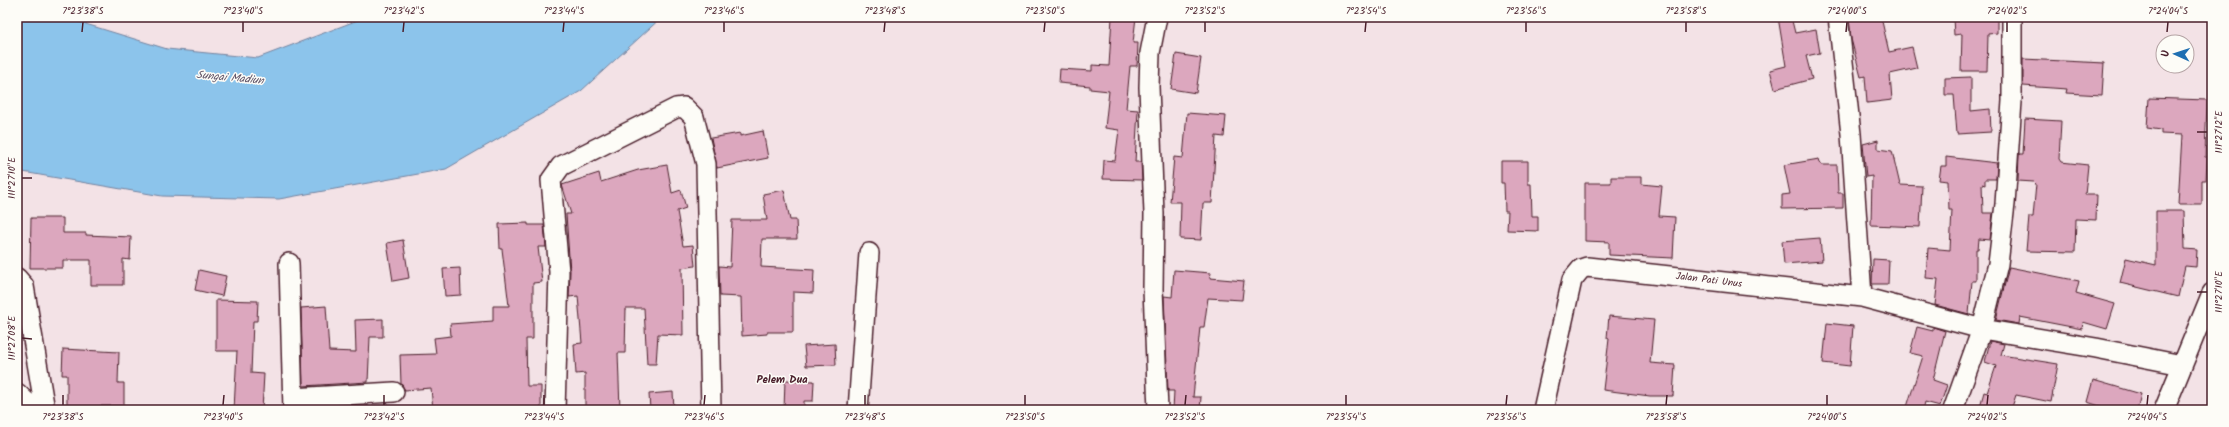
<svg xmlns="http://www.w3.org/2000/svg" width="2229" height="427" viewBox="0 0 2229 427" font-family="Kalam,sans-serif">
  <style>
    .water { fill: #8cc4eb; stroke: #72829e }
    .building { fill: #dca7be; stroke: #4a1f2b }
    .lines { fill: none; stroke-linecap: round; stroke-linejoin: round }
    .minor-casing { stroke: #4a1f2b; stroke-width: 22 }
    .minor { stroke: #fdfcf7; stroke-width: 19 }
    .ticks { fill: none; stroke: #4a1f2b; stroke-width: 1.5 }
    .labels { text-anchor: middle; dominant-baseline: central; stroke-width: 3; stroke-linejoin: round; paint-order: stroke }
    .street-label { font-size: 10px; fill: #4a1f2b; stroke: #fdfcf7 }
    .water-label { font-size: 11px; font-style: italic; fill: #5e5165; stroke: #fdfcf7 }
    .neighbourhood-label { font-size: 11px; font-weight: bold; fill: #4a1f2b; stroke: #fdfcf7 }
    .neatline { fill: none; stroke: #4a1f2b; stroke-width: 1.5 }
    .ticks-label { font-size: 10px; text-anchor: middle; fill: #4a1f2b }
  </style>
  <rect width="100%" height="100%" fill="#f3e2e6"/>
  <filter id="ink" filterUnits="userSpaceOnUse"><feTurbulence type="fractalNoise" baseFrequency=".025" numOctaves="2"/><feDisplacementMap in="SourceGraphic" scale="8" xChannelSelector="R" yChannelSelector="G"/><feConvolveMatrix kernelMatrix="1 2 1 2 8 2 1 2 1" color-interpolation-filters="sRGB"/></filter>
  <g filter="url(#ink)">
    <path class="water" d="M17,17H63L167,49L258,58L366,17H662L581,91L446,169L279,199L162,196L17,171Z"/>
    <path class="building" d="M1112,17H1136L1133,43H1138L1137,66H1130L1126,109L1138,110L1135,162H1141L1142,180L1103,179L1104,160L1115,161L1119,130L1105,128L1109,91L1090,89V86L1059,83L1060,69L1092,71V65L1109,66Z
      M1778,17H1791L1795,33L1816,29L1820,53L1806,56L1812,79L1775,89L1770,70L1786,66Z
      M1849,17H1881L1889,52L1912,47L1917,68L1890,74L1892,100L1867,103L1865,76L1861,77L1851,39Z
      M1997,17V33L1988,34L1987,71H1961L1962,34L1954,35L1953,18Z
      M1176,54L1201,58L1196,93L1171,89Z
      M2023,59L2104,63L2102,95L2066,93L2067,89L2023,86Z
      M1971,77V111L1990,109L1991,132L1957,134L1954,95H1945V78Z
      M2149,98L2207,100L2205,157H2207L2206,180H2202V204H2178L2182,135L2161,134V130L2147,128Z
      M1187,113L1226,116L1224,137L1216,136L1212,203H1203L1201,240L1180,239L1181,202H1170L1174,157L1183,158Z
      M2025,119L2061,121L2059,159L2061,162L2088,165L2085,195H2097L2096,220L2076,219L2075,252L2026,251L2029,217H2033L2036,184L2034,182L2018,181L2019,154H2023Z
      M763,131L768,158L717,168L711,138L740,133V136Z
      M1878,140V149L1892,151L1900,185L1922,186L1920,227L1871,225L1872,176L1866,177L1863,144Z
      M1946,157L1997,163L1996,179H1985V185L1982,184L1983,213H1993L1990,240L1979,239L1978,249H1976V281H1972L1969,314L1935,305L1938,279L1926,278L1928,248L1950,250L1952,210H1949L1948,181L1939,180L1941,166H1946Z
      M1819,159L1821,165H1837L1838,193H1843V208L1782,209V195L1790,194L1784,165Z
      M1501,161H1528V184H1531L1532,216H1538V231L1507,230L1508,211H1505L1504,183H1501Z
      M667,165L672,193L681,190L686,208L677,211L683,246L693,245L695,266L682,268L683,335L658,334L656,364H647L644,308H626L625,353H618L620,410H585V373L576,374L574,344L582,343L578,296L569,297L570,271L566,214H571L562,185L599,173L601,182L638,170Z
      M1611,177H1641V184L1662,186L1659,216L1675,217L1673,258L1609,255V242L1585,241V183H1611Z
      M784,190L790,220H796L797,239H762L761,267L814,270L813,293L793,292V332H767V334L742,336L741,297L720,296L719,266L730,267L732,220H767L763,194Z
      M2156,211H2184L2185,249L2197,250L2196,267L2185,266L2178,297L2120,283L2126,258L2156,265Z
      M31,218H63V233H86V235L131,237L130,260L123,259V285H91V260H63V268H30Z
      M528,223V225H544L546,247H538L542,282L533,283V339H526L527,386H541V410L508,408L433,410L431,388L405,390L401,384L400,355L436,354L434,338L451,336L450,324L493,321V306H509L502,249H500L499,224Z
      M1820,238L1822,261L1784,264L1782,241Z
      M403,240L409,278L393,281L387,243Z
      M1873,259L1889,260L1888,284H1872Z
      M2009,267L2079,281L2076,293L2115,304L2107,329L2083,322L2082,329L2020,317L2019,324L1996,320Z
      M460,268L461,295L445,296L443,269Z
      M199,270L226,276L222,296L195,290Z
      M1174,270L1211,273L1210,278L1244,281L1242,300L1208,298L1204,327H1200L1193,397H1201L1200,410H1173L1174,391H1168L1164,296L1172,297Z
      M216,300L258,301L257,321H253L251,373L264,374L262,410H234L237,351H216Z
      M326,306L329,351L356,352L355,320L383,319V337H370L368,382L303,386L301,308Z
      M1609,316L1654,320L1650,363L1675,365L1673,396H1650L1603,390L1609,339L1607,338Z
      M1827,323L1853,326L1850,366L1823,363Z
      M1917,327L1933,331V327L1945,331L1933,380L1947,385L1940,406L1925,402L1923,410H1906L1923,356L1910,353Z
      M1990,341L2004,344L2001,355L2058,364L2051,402L2016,395L2011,410H1979L1984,392L1987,393L1996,366L1985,362Z
      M835,344L836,365L806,366L804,346Z
      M63,349L119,352L118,383H124V406H100V410H67V375H62Z
      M785,380L814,381L813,401H804V410H784Z
      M2093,380L2141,394L2137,410H2113L2087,402Z
      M673,392L674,410H650L649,394Z
      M368,405V410H317L316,408Z"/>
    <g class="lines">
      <g class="minor-casing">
        <path id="minor" d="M1157,17L1150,53L1149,87L1154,214L1153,289L1158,410
          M1838,17L1851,134L1862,297
          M289,263L293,410
          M17,278L24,286L45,410
          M17,393L35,410
          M293,398L394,392
          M555,410L559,272L551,180L561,166L676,108L684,107L694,117L706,164L711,410
          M858,410L869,253
          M1543,410L1572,280L1581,269L1587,267L1862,297L1982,329L2096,348L2182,365
          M1953,410L1982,329L1998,264L2005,204L2012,101V17
          M2164,410L2212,293"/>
      </g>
      <use href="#minor" class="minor"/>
    </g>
  </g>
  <path class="ticks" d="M82,32L83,22M243,32V22M403,32L404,22M563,32L564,22M724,32V22M884,32L885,22M1044,32L1045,22M1205,32V22M1365,32L1366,22M1526,32V22M1686,32V22M1846,32L1847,22M2007,32V22M2167,32L2168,22M2197,132H2207M22,178H32M2197,292H2207M22,338L32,339M63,405V395M223,405L224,395M384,405V395M544,405V395M704,405L705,395M865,405V395M1025,405V395M1185,405L1186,395M1346,405V395M1506,405L1507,395M1666,405L1667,395M1827,405V395M1987,405L1988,395M2147,405L2148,395"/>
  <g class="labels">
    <g class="street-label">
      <text transform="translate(1709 280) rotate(7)">Jalan Pati Unus</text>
    </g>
    <g class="water-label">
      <text transform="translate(230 78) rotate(5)">Sungai Madiun</text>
    </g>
    <g class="neighbourhood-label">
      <text x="782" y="380">Pelem Dua</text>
    </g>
  </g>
  <rect width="2229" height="427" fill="none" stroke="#fdfcf7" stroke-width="44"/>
  <g transform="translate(2175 54) rotate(273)"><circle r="19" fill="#fdfcf7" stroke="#b5a4a5"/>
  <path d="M0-3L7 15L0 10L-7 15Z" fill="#1f6fb2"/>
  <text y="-6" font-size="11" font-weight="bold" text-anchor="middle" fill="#4a1f2b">U</text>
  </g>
  <rect x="22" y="22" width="2185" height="383" class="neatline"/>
  <g class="ticks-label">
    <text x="83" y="14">7°23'38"S</text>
    <text x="243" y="14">7°23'40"S</text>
    <text x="404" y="14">7°23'42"S</text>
    <text x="564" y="14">7°23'44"S</text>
    <text x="724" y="14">7°23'46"S</text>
    <text x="885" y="14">7°23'48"S</text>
    <text x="1045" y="14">7°23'50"S</text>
    <text x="1205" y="14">7°23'52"S</text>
    <text x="1366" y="14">7°23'54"S</text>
    <text x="1526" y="14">7°23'56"S</text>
    <text x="1686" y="14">7°23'58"S</text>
    <text x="1847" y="14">7°24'00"S</text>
    <text x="2007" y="14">7°24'02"S</text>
    <text x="2168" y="14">7°24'04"S</text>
    <text transform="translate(2218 132) rotate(-90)" y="4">111°27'12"E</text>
    <text transform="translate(11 178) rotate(-90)" y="4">111°27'10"E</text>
    <text transform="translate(2218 292) rotate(-90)" y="4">111°27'10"E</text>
    <text transform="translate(11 338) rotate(-90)" y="4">111°27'08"E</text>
    <text x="63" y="420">7°23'38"S</text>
    <text x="223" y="420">7°23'40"S</text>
    <text x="384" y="420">7°23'42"S</text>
    <text x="544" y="420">7°23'44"S</text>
    <text x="704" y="420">7°23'46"S</text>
    <text x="865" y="420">7°23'48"S</text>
    <text x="1025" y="420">7°23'50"S</text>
    <text x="1185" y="420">7°23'52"S</text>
    <text x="1346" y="420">7°23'54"S</text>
    <text x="1506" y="420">7°23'56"S</text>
    <text x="1666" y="420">7°23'58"S</text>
    <text x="1827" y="420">7°24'00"S</text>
    <text x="1987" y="420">7°24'02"S</text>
    <text x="2147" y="420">7°24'04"S</text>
  </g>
</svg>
